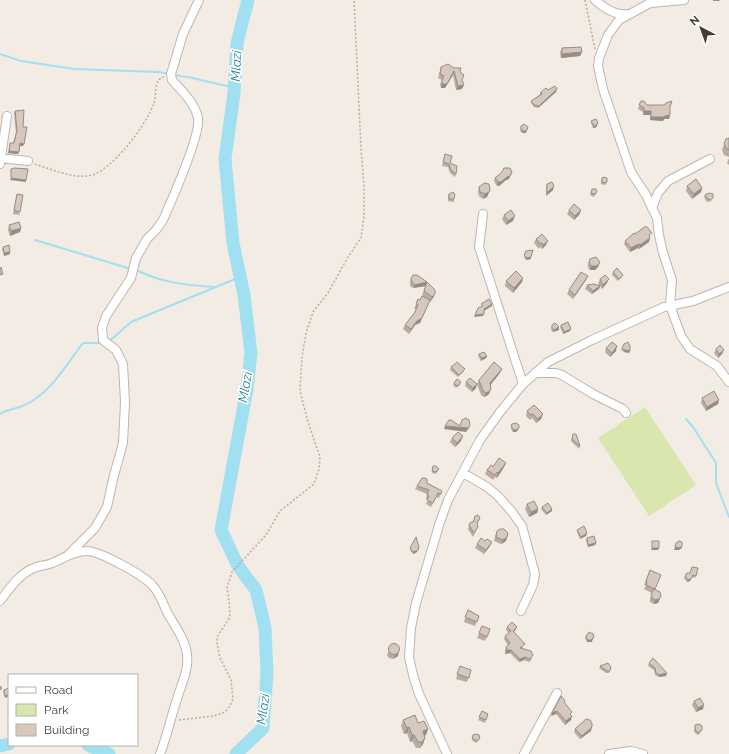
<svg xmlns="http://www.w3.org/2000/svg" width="729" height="754" viewBox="0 0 729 754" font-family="Raleway,sans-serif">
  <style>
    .green { fill: #d9e7ae }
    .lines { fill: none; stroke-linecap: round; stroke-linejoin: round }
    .stream { stroke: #a1e0f0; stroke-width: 2 }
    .river { stroke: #a1e0f0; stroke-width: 13 }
    .street-casing { stroke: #c1b5ab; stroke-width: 10 }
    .path { stroke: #c0aa99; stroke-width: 1.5; stroke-dasharray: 2 2; stroke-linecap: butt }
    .street { stroke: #fff; stroke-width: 8 }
    .wall { fill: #b9aca3 }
    .shaded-wall { fill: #968c85 }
    .building { fill: #d7c8be; stroke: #968c85 }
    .labels { text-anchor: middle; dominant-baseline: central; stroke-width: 3.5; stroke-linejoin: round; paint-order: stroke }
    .water-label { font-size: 13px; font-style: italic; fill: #2a8099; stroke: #fff }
  </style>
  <rect width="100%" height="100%" fill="#f3ece5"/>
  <path class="green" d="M645,407L696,485L649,516L598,438Z"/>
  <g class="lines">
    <path class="stream" d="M0,54L21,61L74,69L159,72L169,74
      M173,75L188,77L235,88
      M35,240L131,269
      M136,270C163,283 185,285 215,287
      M107,341L113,338L131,322L240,277
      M0,414L3,412C12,409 22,407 29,403C53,389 67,364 83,343H103
      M686,419L693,427L716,463V483L729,517"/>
    <path class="river" d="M88,745L109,754
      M0,746L9,744
      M236,754L263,728L267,673L265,628L256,590L238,566L221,530L247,389L251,353L244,295L233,243L225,159L234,93L237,43L248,0"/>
    <g class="street-casing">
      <path id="street" d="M595,0C604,8 615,16 628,14
        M684,0L650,3L619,20L608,35L599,58L598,66L603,89L631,172L646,195L657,218L659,235L663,253L672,280L670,305L681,336L690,349L717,366L729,382
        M0,158L28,161
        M0,164L7,116
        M652,208L658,193L668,181L710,159
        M483,214L479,247L523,384
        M535,373H556L562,375L593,394L623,409L626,413
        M463,473L487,487L498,496L512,512L522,526L535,574L533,585L521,611
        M68,555L95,528L107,507L113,479L123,443L125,402L123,364L116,350L103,340L102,328L106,316L131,278L136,258L147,239L156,230L163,220C171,202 201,134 198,118C195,103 182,91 172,80L171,74L183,34L199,0
        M0,601C10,588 19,574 34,568C40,565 46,566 52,563C63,559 73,551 86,551C98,550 143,575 152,585C160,593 163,604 168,614C175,626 186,641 187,655C189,670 181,685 177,699C171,717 167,736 160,754
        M447,754L419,694L413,675L409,657L411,628L416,603L440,522L448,500L480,440L500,412L523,384L548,362L592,340L664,307L693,301L729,287
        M524,754L557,693
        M609,754L631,751L643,754"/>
    </g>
    <path class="path" d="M585,0L595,49
      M35,164C50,169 72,178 88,176C111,173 147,124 154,103C157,95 153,79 164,77
      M179,720L214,716L225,712L230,706L233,699L231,680L220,658L217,644V637L230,617L229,600L227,588L232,572L266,535L280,511L314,484L319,469L320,457L308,422L300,391L302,357L306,333L313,312L328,293L348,257L361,238L364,216V187L361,148L354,0"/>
    <use href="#street" class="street"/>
  </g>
  <path class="wall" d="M562,48L582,52L580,56L561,58L560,53Z
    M441,67L460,72L462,80V89L456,90L453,75L445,88H441L440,84L442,80L438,78Z
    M557,89L556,92L538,108L534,107L531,103V101L540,95V93L548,90Z
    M641,101L647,105L670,107L669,119H664L663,121L650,120V115H643V112L638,109Z
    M15,111L23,127L24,144L23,146H20L18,154L8,153L10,143H13L16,133L14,113Z
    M591,121L597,126L595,128H593L591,123Z
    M521,126L526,133H522L520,131Z
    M729,138V157L724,155L722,150L726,139Z
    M445,154L456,174L455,177L450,173L448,167L442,166Z
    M729,158V165L727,163Z
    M495,178L509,179L506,180L499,186H497L494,181Z
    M602,178L607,182L606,184L605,185L601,184V181Z
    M547,184L553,190L546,196V188Z
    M687,186L702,188L701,192L692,199L686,191Z
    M479,187L490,190L487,197L483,199L479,196L478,192Z
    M592,189L597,192L594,197L590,195Z
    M17,194L20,212L19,215L13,214Z
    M449,194L454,199V202L448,201V196Z
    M705,195L712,200L709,202L706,201L704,197Z
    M569,210H581L579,215L574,220L567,214Z
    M504,215L513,221L506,225L502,219Z
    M9,225L21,228L20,232L10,236L8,230Z
    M635,234L650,237L649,242L639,249L638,248L630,252L624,244L625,241Z
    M536,239L546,245L542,249L540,247L539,249L534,243Z
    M3,247L10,252V254L4,256L2,249Z
    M526,251L531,257V259L526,260L524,257Z
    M590,259L598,267L595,270H590L588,268V264Z
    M613,272L623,275L622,277L618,281L612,275Z
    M411,278L426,286L413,288L410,286V282Z
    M523,278L522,282L513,293L505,286L506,281Z
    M600,279L607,283L602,289L600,286L599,289L592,294L585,289L587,285H599L598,284Z
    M586,280L573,299L567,294L569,290Z
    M427,282L435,294L433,298L430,302L429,301L420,323L415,325L409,334L403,329L405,325L415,312L416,309H414L418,299L420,300L425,298L422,295Z
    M552,325L559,330L553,332L551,330Z
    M561,325L570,331L563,334L560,327Z
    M606,348L616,351L610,357L605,352Z
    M622,348L629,353L624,352L621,350Z
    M716,349L722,354L718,358L714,353Z
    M479,354L487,356L486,358L481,361L478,356Z
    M451,367L464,371L458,377L450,370Z
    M500,373L490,385V393L488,395L484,397L481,395L477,384L479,380Z
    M461,382L460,385L456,388L453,385L454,383Z
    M466,382L476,388L472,392L465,386Z
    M702,398L719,400L718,404L706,411L701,403Z
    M534,405L541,419L536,423L532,418L530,420L526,416L527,411Z
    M512,424L518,430L516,432H513L511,429Z
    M573,434L580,446L579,449L571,441Z
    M452,438L461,441L455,447L450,442Z
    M506,463L504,467L497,478L495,477L493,480L485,474L487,470L493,467Z
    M433,466L439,469L436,474L432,473Z
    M427,483L442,491L439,498L436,497L431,507L426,504L428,500L426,499L427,494L415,489L417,486Z
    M527,504L538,509L537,513L529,517L525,509Z
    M542,507L552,509V511L546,515L541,509Z
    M475,516L480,518L477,524L476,531L473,537L468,529L470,523L473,521Z
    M577,530L587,533L586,536L580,539L577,532Z
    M497,531L507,537L506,541L501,544L494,541L495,536Z
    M587,538L596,543L595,545L588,547L586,540Z
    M477,544L490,546L484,554L475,548Z
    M410,548L417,552L413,554L410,550Z
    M650,570L655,589L661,596L658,603L654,604L650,602V599L652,593L644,589L646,585H644Z
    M687,573L696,576L695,578L692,577L690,581L687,582L684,578L685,576Z
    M468,610L479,616L475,626L464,622Z
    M482,626L490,629L485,641L477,638Z
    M507,627H517L516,630L514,632L523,648L522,649L532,659L529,662L524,660L519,662L510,653L505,654V650L506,647L508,645L504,639L505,636L509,633L506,630Z
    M586,636H594L592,642H587L585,638Z
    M391,645L398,656L393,659L389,658L387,655Z
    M649,663L667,673L666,676L659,677L655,675L654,670L648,666Z
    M460,666L471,670L467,682L456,679Z
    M600,666L611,667L609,673H606L599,668Z
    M9,688L5,698L3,692L4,690Z
    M565,701V703L571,715V720L565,725L556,714L551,716L552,713Z
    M694,701L703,709L696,712L692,705Z
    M482,711L488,714L485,723L478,720Z
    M403,720L418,723L428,729L426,735H425V738L423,744L420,748H416L412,741L410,742L407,733L404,734L401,726Z
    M695,725L701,732L698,735L694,732Z
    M575,729L591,731L580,739L574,732Z
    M473,735L480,738L479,740L476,743L472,740Z"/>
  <path class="shaded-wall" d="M713,0H720L719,1H713Z
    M582,52L580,56L561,58L562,54Z
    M454,71L453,75L445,88H441L442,84Z
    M464,85L462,89L456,90L458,86Z
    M557,89L556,92L538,108L539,106Z
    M644,111H651L650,115H643Z
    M670,115L669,119H664L663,121L650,120L651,117Z
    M598,123L597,126L595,128H593L594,126Z
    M527,130L526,133H522L523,131Z
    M20,143L24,144L23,146H19Z
    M9,151L19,152L18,154L8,153Z
    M512,172L509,179L506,180L499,186H497L498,182Z
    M11,178L26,180V182L10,180Z
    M554,186L553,190L546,196L547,193Z
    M702,188L701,192L692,199L694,194Z
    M490,190L487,197L483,199L485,194Z
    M581,210L579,215L574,220L575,216Z
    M515,216L513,221L506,225L508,221Z
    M21,228L20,232L10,236L11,231Z
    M650,238L649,242L639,249L640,245Z
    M548,241L546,245L542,249L543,245Z
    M639,244L638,248L630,252L631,248Z
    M10,252V254L4,256V253Z
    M531,257V259L526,260L527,258Z
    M600,262L598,267L595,270H590L591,266Z
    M588,276L586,280L573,299L575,295Z
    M523,278L522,282L513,293L514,288Z
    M609,279L607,283L602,289L603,285Z
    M427,282L426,286L413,288L415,285Z
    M600,286L599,289L592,294L593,291Z
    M435,294L433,298L430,302L432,297Z
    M430,300L420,323L415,325L409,334L411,329Z
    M492,304V306L484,311V309Z
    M484,314L483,316L474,317L475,315Z
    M559,327V330L553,332L554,330Z
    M571,329L570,331L563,334L564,332Z
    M617,346L616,351L610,357L612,353Z
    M625,350L630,351L629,353L624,352Z
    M724,350L722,354L718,358L719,354Z
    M487,356L486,358L481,361L482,358Z
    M502,369L500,373L488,388L490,383Z
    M477,384L476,388L472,392L473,388Z
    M491,389L488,395L484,397L486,393Z
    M719,400L718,404L706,411L707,407Z
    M543,414L541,419L536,423L538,419Z
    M470,425L469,428L466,432L444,429L445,426L468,428Z
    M519,428L518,430L516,432H513L514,430Z
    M463,436L461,441L455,447L457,443Z
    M506,463L504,467L497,478L498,473Z
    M538,509L537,513L529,517L531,512Z
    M552,509V511L546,515L547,513Z
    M587,533L586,536L580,539L581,537Z
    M507,537L506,541L501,544L503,540Z
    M492,542L490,546L484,554L486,550Z
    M596,543L595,545L588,547V545Z
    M682,546V548L679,550H674L675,547Z
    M652,548H659L658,550H651Z
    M418,550L417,552L413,554V552Z
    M693,575L690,581L687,582L688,580Z
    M661,596L658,603L654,604L655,600Z
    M587,640H592V642H587Z
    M507,650H511L510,653L505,654Z
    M399,652L398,656L393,659L395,655Z
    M525,657L524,660L519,662L520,659Z
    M667,673L666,676L659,677V675Z
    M9,694V696L5,698V696Z
    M704,705L703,709L696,712L698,708Z
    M557,711L556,714L551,716L552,713Z
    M572,716L571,720L565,725L566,721Z
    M409,727L407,733L404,734L407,728Z
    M592,727L591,731L580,739L582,736Z
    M428,729L426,735L421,737L423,731Z
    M412,735H414L412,741L410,742Z
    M425,738L423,744L420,748L422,742Z"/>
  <path class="building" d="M581,47L582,52L562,54V48Z
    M448,64L454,68H461L460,72L464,75L462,80L464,85L458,86L454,71L447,84H442V80L444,76L440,74L441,67Z
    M555,86L557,89L539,106L534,105L531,101L542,94L540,93L546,88L548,90Z
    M641,101H644L647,105H664L666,103L672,101L670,107V115L665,116L664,117H651V111H644V108L639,105Z
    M24,110L23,127H27L24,144L20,143L19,152L9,151L10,143H14L17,130L15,111Z
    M596,119L598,123L595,126H594L591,121Z
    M524,124L528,127L527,130L525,131H523L521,128V126Z
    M729,138V150L727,149L724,144L726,139Z
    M445,154L452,156L450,163L457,166L456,174L451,170L449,164L443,162Z
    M14,168L28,169L26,180L11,178V169Z
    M504,168H510L512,172L510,176L507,177L501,182H498L495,178L502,172Z
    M603,177L607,178V182L605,183L602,182V178Z
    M696,179L702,188L694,194L687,186Z
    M552,182L554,186L547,193V184Z
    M485,183L489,184L490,190L489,192L485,194L480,192L479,187L483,184Z
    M592,189H596L597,192L595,194L591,193Z
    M453,192L455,194L454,199H449V194Z
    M709,193L713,194V198L710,200L707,198L705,195Z
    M17,194L23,195L20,212L14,210Z
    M574,204L581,210L575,216L569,210Z
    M511,210L515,216L508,221L504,215Z
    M19,222L21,228L11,231L9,225Z
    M646,226L652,233L649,235L650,238L640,245L639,244L631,248L625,241L634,233L635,234Z
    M542,234L548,241L543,245L542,243L540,244L536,239Z
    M9,245L10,252L4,253L3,247Z
    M533,250L531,257L527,258L524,255L526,251Z
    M596,257L600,262L597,266H591L589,263L590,259Z
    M1,267L3,274L0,275V268Z
    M617,268L623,275L619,279L613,272Z
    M516,271L523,278L514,288L506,281Z
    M581,272L588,276L575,295L569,290Z
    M413,275H417L427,282L415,285L412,282L411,278Z
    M605,275L609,279L603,285L600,279Z
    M427,282L435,290V294L432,297L424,291Z
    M594,284L600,286L593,291L587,285Z
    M422,296L430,300L422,318L417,321L411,329L405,325L415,312L418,305L416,304L418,299L420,300Z
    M489,299L492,304L484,309V314L475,315L478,308L483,306L481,304Z
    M568,322L571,329L564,332L561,325Z
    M555,323L559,327L554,330L552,328V325Z
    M612,342L617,346L612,353L606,348Z
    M628,342L630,346V351L625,350L622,348L624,344Z
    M720,345L724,350L719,354L716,349Z
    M484,352L487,356L482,358L479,354Z
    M457,362L465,369L459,375L451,367Z
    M494,362L502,369L490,383L491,389L490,391L486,393L483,391L479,380Z
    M470,378L477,384L473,388L466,382Z
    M457,379L461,382L457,386L454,383Z
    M714,391L719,400L707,407L702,398Z
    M534,405L543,414L538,419L533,414L531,415L527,411Z
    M466,418L469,420L470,425L468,428L445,426L449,420H451L460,426L462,420Z
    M516,423L519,425V428L516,430H514L511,426L512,424Z
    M458,432L463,436L457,443L452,438Z
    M573,434H576L580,446L572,439Z
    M499,458L506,463L498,473L497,472L495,475L487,470L491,465L493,467Z
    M433,466H436L439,469L436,472L432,471Z
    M422,478H425L427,479V483L442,491L441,494L438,493L433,503L427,500L429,496L427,495L429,490L417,486Z
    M534,501L538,509L531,512L527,504Z
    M548,503L552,509L547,513L542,507Z
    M478,515L480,518L477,523L478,527L474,533L469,525L470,523L474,521L475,516Z
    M584,526L587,533L581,537L577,530Z
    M500,529H504L508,533L507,537L503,540L496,537L497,531Z
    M594,536L596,543L588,545L587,538Z
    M416,537L419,547L418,550L413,552L410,548Z
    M481,538L485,541L487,539L492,542L486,550L477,544Z
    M652,541H659V548H652Z
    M679,541L682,542V546L680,548L675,547L676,543Z
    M692,567L698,568L696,576L693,575L691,579L688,580L685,576L687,573H690Z
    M650,570L661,575L655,589L646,585L647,581H646Z
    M654,589L660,592L661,596L659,599L655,600L652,598L651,594Z
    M468,610L479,616L477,622L465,617Z
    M512,622L517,627L513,631L525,644L520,648L531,651L533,655L530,659L525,657L520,659L511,650H507L506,647L510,643L505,636L511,631L507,627Z
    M482,626L490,629L487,637L479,633Z
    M589,632L593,634L594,636L592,640H587L586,636Z
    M388.5 649a5.5 5.5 0 1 1 11 0a5.5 5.5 0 1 1-11 0Z
    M653,658L667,673L659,675L656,673L655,668L649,663Z
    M608,663L611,667L610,671H607L600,666Z
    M460,666L471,670L469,678L457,674Z
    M0,686L2,688L0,690Z
    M9,688V694L5,696L4,690Z
    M561,696L565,701L564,702L572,712L570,714L572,716L566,721L557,711L552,713Z
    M700,698L704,705L698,708L694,701Z
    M482,711L488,714L486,720L479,717Z
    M415,715L418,723L424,721L428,729L423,731L425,738L422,742H418L414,735H412L409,727L407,728L403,720Z
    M586,719L590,720L592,723V727L582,736L575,729Z
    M699,724L702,726V730L698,733L695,729V725Z
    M475,734L479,735L480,738L477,741L472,738L473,735Z"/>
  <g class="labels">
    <g class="water-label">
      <text transform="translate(236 66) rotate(-87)">Mlazi</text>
      <text transform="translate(245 387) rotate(-80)">Mlazi</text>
      <text transform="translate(263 709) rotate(-82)">Mlazi</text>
    </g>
  </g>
  <rect x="8" y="674" width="130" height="72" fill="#ffffff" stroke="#b5b1ae"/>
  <rect x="16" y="687" width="20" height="6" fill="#ffffff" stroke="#b5b1ae"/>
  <text x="44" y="694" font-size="12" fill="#453b35">Road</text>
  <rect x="16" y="704" width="20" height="12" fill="#d9e7ae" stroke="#b5b1ae"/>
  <text x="44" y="714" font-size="12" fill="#453b35">Park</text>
  <rect x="16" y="724" width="20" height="12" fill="#d7c8be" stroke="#b5b1ae"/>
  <text x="44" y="734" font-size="12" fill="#453b35">Building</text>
  <g transform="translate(701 28) rotate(319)" stroke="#ffffff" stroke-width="3" paint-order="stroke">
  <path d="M0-3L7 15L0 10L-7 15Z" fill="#453b35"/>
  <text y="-6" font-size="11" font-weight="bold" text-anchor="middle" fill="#453b35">N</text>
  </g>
</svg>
